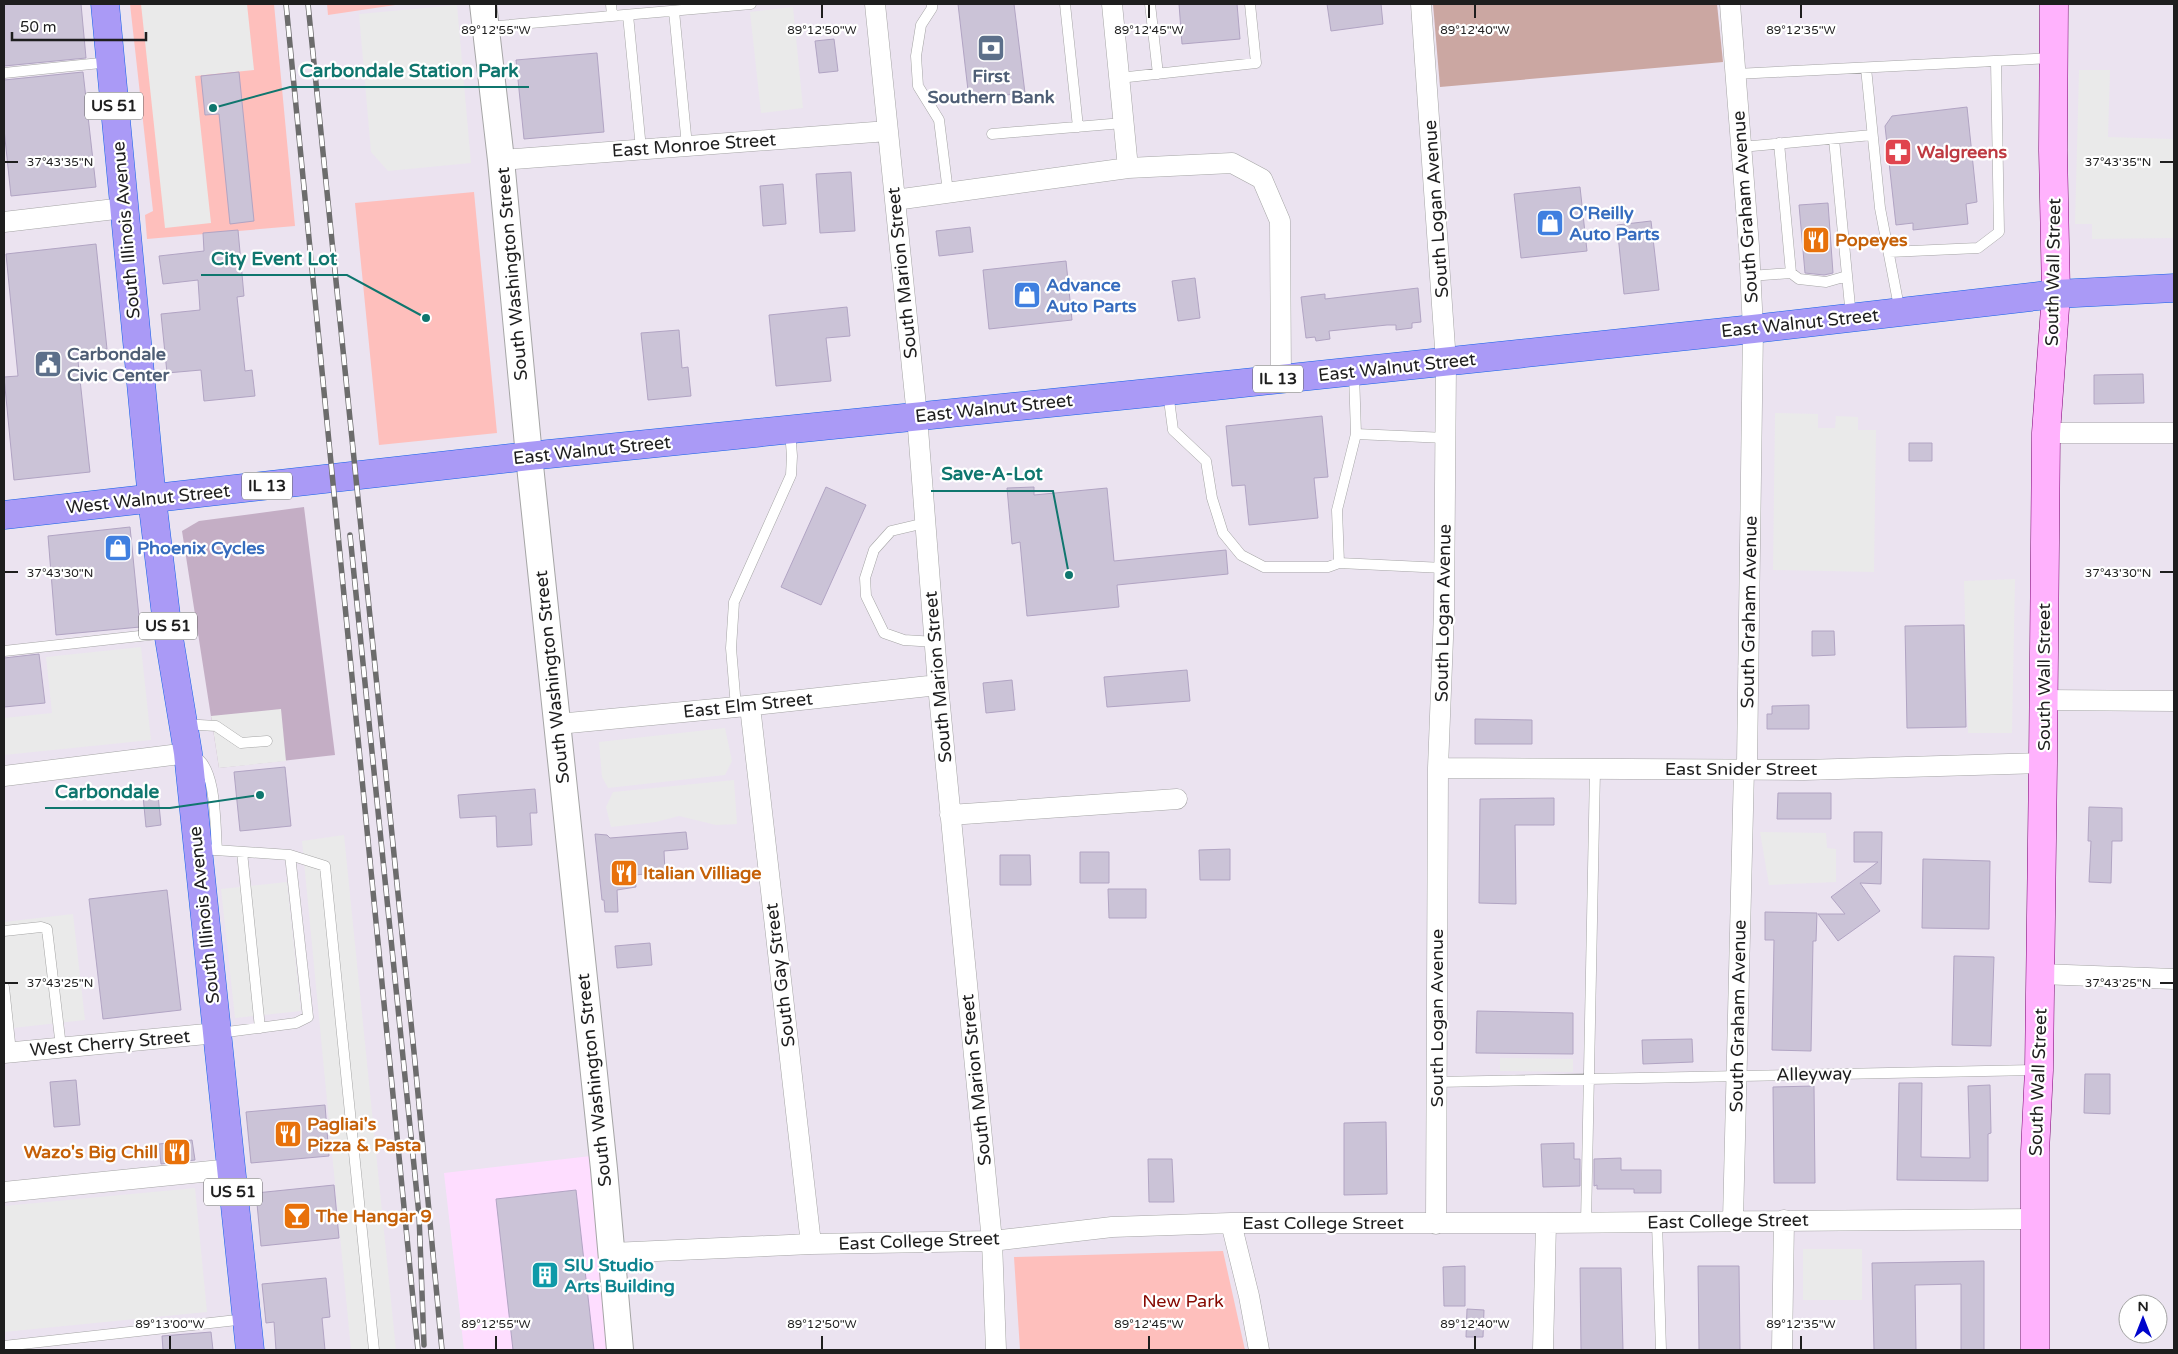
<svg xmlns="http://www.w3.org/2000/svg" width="2178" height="1354" viewBox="0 0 2178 1354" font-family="'Varela Round',sans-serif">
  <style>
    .education { fill: #feddff }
    .construction { fill: #c4aec5 }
    .cemetery { fill: #cba7a2 }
    .park { fill: #febfbc }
    .parking { fill: #eaeaea }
    .building { fill: #cbc3d7; stroke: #b1a4c3 }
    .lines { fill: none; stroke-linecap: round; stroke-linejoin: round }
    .service-casing { stroke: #a5a5a5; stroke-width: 11 }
    .minor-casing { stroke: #a5a5a5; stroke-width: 21 }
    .tertiary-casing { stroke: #a5a5a5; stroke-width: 28 }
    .secondary-casing { stroke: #7a0070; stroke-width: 29 }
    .trunk-casing { stroke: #1563e9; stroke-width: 29 }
    .service { stroke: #fff; stroke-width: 10 }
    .minor { stroke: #fff; stroke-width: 20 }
    .tertiary { stroke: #fff; stroke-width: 26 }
    .secondary { stroke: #ffb2fd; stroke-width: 28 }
    .trunk { stroke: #aa9af6; stroke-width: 28 }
    .rail-casing { stroke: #6c6c6c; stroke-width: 5.5 }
    .rail { stroke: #fff; stroke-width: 4; stroke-dasharray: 11; stroke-linecap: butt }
    .ticks { fill: none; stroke: #1e1e1e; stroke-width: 2 }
    .labels { text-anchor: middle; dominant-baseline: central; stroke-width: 4.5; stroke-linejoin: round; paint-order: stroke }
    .shield { fill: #fff; stroke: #626262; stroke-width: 1 }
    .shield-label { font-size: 16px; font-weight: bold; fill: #1e1e1e }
    .service-label { font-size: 18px; font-weight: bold; fill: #4e5e75; stroke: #fff }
    .street-label { font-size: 18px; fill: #1e1e1e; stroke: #fff }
    .health-label { font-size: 18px; font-weight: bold; fill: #be3a42; stroke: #fff; text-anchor: start }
    .shop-label { font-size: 18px; font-weight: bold; fill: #366cbe; stroke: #fff; text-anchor: start }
    .food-label { font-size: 18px; font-weight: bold; fill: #c56008; stroke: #fff; text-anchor: start }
    .culture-label { font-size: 18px; font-weight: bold; fill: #0d838f; stroke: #fff; text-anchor: start }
    .park-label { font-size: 18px; fill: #860a02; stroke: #fff }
    .ticks-label { font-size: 12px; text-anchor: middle; fill: #1e1e1e; stroke: #fff; stroke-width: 4.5; stroke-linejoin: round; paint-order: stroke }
    .leader { fill: none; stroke: #0f766e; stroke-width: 2 }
    .callout-dot { fill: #0f766e; stroke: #fff; stroke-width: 2 }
    .callout-label { font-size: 19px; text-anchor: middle; font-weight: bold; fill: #0f766e; stroke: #fff; stroke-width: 4.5; stroke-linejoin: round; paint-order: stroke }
  </style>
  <rect width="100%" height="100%" fill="#ebe3f0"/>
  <path class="education" d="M591,1156L610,1350H464L444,1173Z"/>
  <path class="construction" d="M304,507L335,755L219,768L182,531L199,521Z"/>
  <path class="cemetery" d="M1433,4H1717L1723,62L1440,87Z"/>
  <path class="park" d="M130,4H274L295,226L147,239L145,215L153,211Z
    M327,4H402L328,15Z
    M474,192L497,433L379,445L355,203Z
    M1223,1251L1245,1350H1020L1014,1257Z"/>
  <path class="parking" d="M141,4H247L254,70L195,76L211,223L165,228Z
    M457,5L471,163L388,171L371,152L359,14Z
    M793,7L803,108L761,113L750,12Z
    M2079,70H2110L2108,137L2174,139V238L2092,239V224H2075Z
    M1775,413L1818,414V428H1835L1836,416L1858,417V430H1876L1874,572L1773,570Z
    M2015,579L2012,733H1968L1964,581Z
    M141,647L151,740L4,755V718L52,713L46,657Z
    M281,709L286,761L219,768L211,716Z
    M725,728L732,761L725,775L608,788L602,777L599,742Z
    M734,780L737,824L716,825L679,816L656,822L611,827L606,807L613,792Z
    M1760,832L1826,833L1827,848L1836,849V882L1769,885Z
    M344,835L396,1350H351L302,841Z
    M287,882L301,1011L235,1018L221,889Z
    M73,914L85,1020L4,1029V922Z
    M1500,1058L1573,1059V1072L1500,1071Z
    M195,1188L207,1312L4,1332V1206Z
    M1803,1249H1862V1300H1803Z"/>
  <path class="building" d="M4,4H81L86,58L4,66Z
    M958,4H1014L1025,93L969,99Z
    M1179,4H1237L1240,39L1182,44Z
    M1327,4H1381L1383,24L1331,31Z
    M834,39L838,71L819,73L815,41Z
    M597,53L604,132L524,139L516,60Z
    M83,72L96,187L11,196L4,129V80Z
    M239,72L254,221L230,224L219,114L205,115L201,76Z
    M1967,107L1977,202L1966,204L1968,224L1913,230V223L1896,225L1885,126L1892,116Z
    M851,172L855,231L820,233L816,174Z
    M783,184L786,224L763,226L760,186Z
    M1580,187L1587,251L1521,258L1514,194Z
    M1828,203L1833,273L1824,275L1805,273L1799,205Z
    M1651,221L1659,290L1624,294L1617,225Z
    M970,227L973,252L939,256L936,231Z
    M238,230L244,296L237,297L245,371L252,370L255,396L204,401L201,370L167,373L161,314L200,310L198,280L163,284L159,256L204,251L203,233Z
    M96,244L107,349L77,352L90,472L14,480L4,377L18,376L6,254Z
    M1066,261L1072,320L989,329L983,270Z
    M1195,278L1200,318L1178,321L1172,281Z
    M1418,288L1421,322L1412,323V328L1396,330V325H1387L1329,331L1330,339L1316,341L1315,337L1306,338L1301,297L1325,294V299Z
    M847,307L850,336L826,338L831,381L776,386L769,315Z
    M679,330L682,368L688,367L691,396L648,400L641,333Z
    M2143,374L2144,403L2094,404V375Z
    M1322,416L1328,477L1314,478L1318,518L1249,525L1245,485L1232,486L1226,426Z
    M1909,443H1932V461H1909Z
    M826,487L866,505L821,605L781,587Z
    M1034,487V495L1107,488L1114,561L1226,550L1228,574L1117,585L1119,607L1027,616L1020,542L1012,544L1007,488Z
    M130,527L140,627L56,635L48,536Z
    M1964,625L1966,727L1907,728L1905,626Z
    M1812,631H1834L1835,655L1812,656Z
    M39,654L45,703L4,707V658Z
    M1187,670L1190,701L1107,707L1104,677Z
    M1012,680L1015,710L986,713L983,683Z
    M1809,705V729H1767V714H1772V706Z
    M1475,719L1532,720V744H1475Z
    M285,767L291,826L240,831L234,772Z
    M535,789L537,813H530L532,845L497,847L496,816L460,818L458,795Z
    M1778,793H1831V819H1777Z
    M158,795L161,825L146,827L143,796Z
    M1554,798V825H1515L1516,904L1479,903L1480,799Z
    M2089,807L2122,808V841H2112L2111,883L2089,882L2091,841H2088Z
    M686,832L688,849L664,851L665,872L635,875L636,887L617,890L618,912H605L604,900H602L595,834L607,835L610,838Z
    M1854,832H1882L1881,884L1860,883L1880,911L1838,941L1818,914H1845L1831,897L1878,862H1854Z
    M1230,849V880H1200L1199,850Z
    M1080,852H1109V883H1080Z
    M1000,855H1030L1031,885H1000Z
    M1923,859L1990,861L1989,929L1922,928Z
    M1108,889H1146V918H1109Z
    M167,890L181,1010L103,1019L89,899Z
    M1765,912L1817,913L1816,941H1813L1811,1051L1772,1050L1774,940H1765Z
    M650,943L652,965L617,968L615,946Z
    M1954,956L1994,957L1991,1046L1952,1045Z
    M1477,1011L1573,1013V1054L1476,1053Z
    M1692,1039L1693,1062L1643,1064L1642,1040Z
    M2085,1074H2110V1114L2084,1113Z
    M76,1080L80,1125L54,1127L50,1082Z
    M1899,1083H1922L1921,1157L1970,1158L1968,1086L1990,1085L1991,1133L1988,1134V1181L1897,1180Z
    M1814,1086L1815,1183H1774L1773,1087Z
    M325,1105L329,1156L251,1163L246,1112Z
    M1386,1122L1387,1194L1344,1195V1123Z
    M192,1140L195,1160L161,1164L159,1144Z
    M1574,1143V1159H1580V1186L1543,1187L1541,1144Z
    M1621,1158V1170H1661V1193H1634V1189H1597V1185L1594,1186V1159Z
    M1148,1159H1172L1174,1202H1149Z
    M334,1185L339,1238L261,1246L256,1193Z
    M576,1190L594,1350H513L496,1199Z
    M1984,1261V1350H1961V1284L1915,1285L1916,1350H1874L1872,1263Z
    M1465,1266V1306H1444L1443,1267Z
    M1698,1266H1739L1740,1350H1699Z
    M1580,1268H1621L1623,1350H1581Z
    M326,1278L330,1317L322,1318L325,1350H276L274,1322L266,1323L262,1284Z
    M1467,1309L1484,1310L1483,1337H1466Z
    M211,1332L213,1350H163L162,1336Z"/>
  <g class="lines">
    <g class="service-casing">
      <path id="service" d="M611,4L612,16
        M932,4V8L921,25L916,56L918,86L939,120L948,192
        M1065,4L1078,127
        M1150,4L1158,74
        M674,11L687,146
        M628,15L641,149
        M486,27L751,4
        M1866,68L1880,208L1900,312
        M4,73L110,62
        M1736,74L2052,58
        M1119,78L1256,63L1250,4
        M992,134L1123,123
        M1834,139L1851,317
        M1779,143L1791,273
        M1741,147L1872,135
        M1889,252L1978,248L1999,232L1996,61
        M1750,276L1791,273L1799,279L1826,282L1847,276
        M1168,392L1173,430L1206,461L1212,498L1223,533L1241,555L1264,567H1328L1339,563L1337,510L1356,434L1354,373
        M1356,434L1446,438
        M925,523L891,531L874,550L865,578L866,596L884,633L904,640L935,642
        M1339,563L1444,568
        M4,651L167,633
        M736,707L731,648L734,602L791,475L792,456L790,431
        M183,724L216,726L241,743L267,741
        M194,756C217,766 215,827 217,850
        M200,849L290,855L325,866L374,1350
        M242,852L260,1028
        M4,931L41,927L47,929L61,1047
        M4,987L11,1052
        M219,1033L296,1023L308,1017L290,855
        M1436,1082L2037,1070
        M1657,1222L1661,1350
        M1586,1223L1595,770
        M4,1346L246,1319"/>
    </g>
    <g class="minor-casing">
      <path id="minor" d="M875,4L917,416L938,685L992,1241L996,1350
        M1112,4L1128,168L1232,163L1262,179L1280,221L1281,379
        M1421,4L1446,362L1444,612L1438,768L1436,1224
        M1730,4L1749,246L1753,329L1747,764L1744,769L1733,1220
        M501,160L888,131
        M895,200L1128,168
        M4,222L124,208
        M2046,433H2174
        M2044,700L2174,701
        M750,706L811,1244
        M558,724L736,707L938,685
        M1438,768L1804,770L2043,763
        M4,776L188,753
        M950,815L1177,799
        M2040,974L2174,979
        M4,1053L217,1033
        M4,1192L231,1169
        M1231,1223L1249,1296L1259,1350
        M612,1253L811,1244L992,1241L1112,1227L1231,1223H1546L2036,1219
        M1543,1350L1546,1223
        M1782,1350L1784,1220"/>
    </g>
    <g class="tertiary-casing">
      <path id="tertiary" d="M483,4L501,160L529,456L604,1169L620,1350"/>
    </g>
    <g class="secondary-casing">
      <path id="secondary" d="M2035,1350V1152L2039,1070L2043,763L2046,433L2056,294L2053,150L2054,4"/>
    </g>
    <g class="trunk-casing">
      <path id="trunk" d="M105,4L152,499L168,632L188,753L250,1350
        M4,515L529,456L1168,391L1753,329L2056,294L2174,288"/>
    </g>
    <use href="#service" class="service"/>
    <use href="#minor" class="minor"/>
    <use href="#tertiary" class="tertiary"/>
    <use href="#secondary" class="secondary"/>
    <use href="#trunk" class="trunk"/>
    <g class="rail-casing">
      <path id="rail" d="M286,4L418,1350
        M308,4L415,1062L442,1350
        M350,535L419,1215L424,1345"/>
    </g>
    <use href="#rail" class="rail"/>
  </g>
  <path class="ticks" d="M496,5V18M822,5V18M1149,5V18M1475,5V18M1801,5V18M5,162H18M2160,162H2173M5,572H18M2160,572H2173M5,983H18M2160,983H2173M170,1336V1349M496,1336V1349M822,1336V1349M1149,1336V1349M1475,1336V1349M1801,1336V1349"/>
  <defs>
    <g id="bank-square" transform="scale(1.4375)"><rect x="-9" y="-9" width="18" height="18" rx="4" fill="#5c6f8a" stroke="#fff"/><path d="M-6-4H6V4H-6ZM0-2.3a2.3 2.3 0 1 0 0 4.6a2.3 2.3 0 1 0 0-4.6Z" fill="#fff"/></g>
    <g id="pharmacy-square" transform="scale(1.4375)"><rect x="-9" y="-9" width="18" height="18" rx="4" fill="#e0444e" stroke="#fff"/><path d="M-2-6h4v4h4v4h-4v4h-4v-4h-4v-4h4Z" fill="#fff"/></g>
    <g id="shop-square" transform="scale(1.4375)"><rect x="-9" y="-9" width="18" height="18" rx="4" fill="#3f7fe0" stroke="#fff"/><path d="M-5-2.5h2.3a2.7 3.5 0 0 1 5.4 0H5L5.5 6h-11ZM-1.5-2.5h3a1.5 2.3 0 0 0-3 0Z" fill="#fff"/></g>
    <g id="restaurant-square" transform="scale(1.4375)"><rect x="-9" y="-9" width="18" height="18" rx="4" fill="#e8710a" stroke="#fff"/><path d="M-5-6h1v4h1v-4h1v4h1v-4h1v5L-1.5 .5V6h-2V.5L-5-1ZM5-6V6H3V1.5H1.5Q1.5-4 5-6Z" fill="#fff"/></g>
    <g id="civic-square" transform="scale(1.4375)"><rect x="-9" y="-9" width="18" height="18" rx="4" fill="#5c6f8a" stroke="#fff"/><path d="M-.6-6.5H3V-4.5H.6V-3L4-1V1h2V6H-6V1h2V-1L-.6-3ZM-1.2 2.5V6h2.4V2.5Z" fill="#fff"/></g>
    <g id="bar-square" transform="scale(1.4375)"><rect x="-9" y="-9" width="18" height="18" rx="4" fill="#e8710a" stroke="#fff"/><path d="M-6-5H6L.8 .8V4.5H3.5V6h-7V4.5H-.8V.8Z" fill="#fff"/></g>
    <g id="building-square" transform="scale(1.4375)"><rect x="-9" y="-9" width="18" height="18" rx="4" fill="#0f9aa8" stroke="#fff"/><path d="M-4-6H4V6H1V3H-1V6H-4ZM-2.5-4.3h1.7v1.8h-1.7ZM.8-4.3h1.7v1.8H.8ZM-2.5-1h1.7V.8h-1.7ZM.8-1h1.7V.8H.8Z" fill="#fff"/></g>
  </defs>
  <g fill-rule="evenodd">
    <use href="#bank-square" x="991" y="48"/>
    <use href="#pharmacy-square" x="1898" y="152"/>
    <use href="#shop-square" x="1550" y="223"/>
    <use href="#restaurant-square" x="1816" y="240"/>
    <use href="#shop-square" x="1027" y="295"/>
    <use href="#civic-square" x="48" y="364"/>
    <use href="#shop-square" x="118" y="548"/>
    <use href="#restaurant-square" x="624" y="873"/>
    <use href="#restaurant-square" x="288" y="1134"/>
    <use href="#restaurant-square" x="177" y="1152"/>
    <use href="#bar-square" x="297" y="1216"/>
    <use href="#building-square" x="545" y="1275"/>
  </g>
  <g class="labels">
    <g class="shield">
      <rect x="85" y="92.5" width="58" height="27" rx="4"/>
      <rect x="1253" y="365.5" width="50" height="27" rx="4"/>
      <rect x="242" y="472.5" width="50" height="27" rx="4"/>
      <rect x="139" y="612.5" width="58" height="27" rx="4"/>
      <rect x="204" y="1178.5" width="58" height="27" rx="4"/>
    </g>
    <g class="shield-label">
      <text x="114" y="106">US 51</text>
      <text x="1278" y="379">IL 13</text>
      <text x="267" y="486">IL 13</text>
      <text x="168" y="626">US 51</text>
      <text x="233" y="1192">US 51</text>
    </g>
    <g class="service-label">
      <text x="991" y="76">First<tspan x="991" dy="21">Southern Bank</tspan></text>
      <text x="67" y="354" text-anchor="start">Carbondale<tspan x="67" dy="21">Civic Center</tspan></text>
    </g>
    <g class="street-label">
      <text transform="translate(694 145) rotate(-4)">East Monroe Street</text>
      <text transform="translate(1745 207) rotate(-94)">South Graham Avenue</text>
      <text transform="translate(1436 209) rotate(-94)">South Logan Avenue</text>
      <text transform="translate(126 230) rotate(-95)">South Illinois Avenue</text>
      <text transform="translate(2053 272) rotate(-89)">South Wall Street</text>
      <text transform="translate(902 273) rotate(-96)">South Marion Street</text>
      <text transform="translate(512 274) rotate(-95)">South Washington Street</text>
      <text transform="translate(1800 323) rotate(-6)">East Walnut Street</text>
      <text transform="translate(1397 367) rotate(-6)">East Walnut Street</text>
      <text transform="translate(994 408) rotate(-6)">East Walnut Street</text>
      <text transform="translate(592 450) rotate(-6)">East Walnut Street</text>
      <text transform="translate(148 499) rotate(-6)">West Walnut Street</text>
      <text transform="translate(1749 612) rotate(-89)">South Graham Avenue</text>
      <text transform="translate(1443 613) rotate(-89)">South Logan Avenue</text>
      <text transform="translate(552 677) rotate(-96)">South Washington Street</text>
      <text transform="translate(938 677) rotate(-95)">South Marion Street</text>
      <text transform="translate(2044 677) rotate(-90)">South Wall Street</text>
      <text transform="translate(748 705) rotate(-6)">East Elm Street</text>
      <text x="1741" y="769">East Snider Street</text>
      <text transform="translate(204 915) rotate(-96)">South Illinois Avenue</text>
      <text transform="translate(780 975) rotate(-97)">South Gay Street</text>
      <text transform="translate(1738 1016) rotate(-89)">South Graham Avenue</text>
      <text transform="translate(1437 1018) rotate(-90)">South Logan Avenue</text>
      <text transform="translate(110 1043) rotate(-5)">West Cherry Street</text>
      <text transform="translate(1814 1074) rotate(-1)">Alleyway</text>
      <text transform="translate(594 1080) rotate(-96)">South Washington Street</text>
      <text transform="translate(976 1080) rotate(-96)">South Marion Street</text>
      <text transform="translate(2038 1082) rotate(-88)">South Wall Street</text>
      <text transform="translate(1728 1221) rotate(-1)">East College Street</text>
      <text x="1323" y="1223">East College Street</text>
      <text transform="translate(919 1241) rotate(-2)">East College Street</text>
    </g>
    <g class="health-label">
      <text x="1917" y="152">Walgreens</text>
    </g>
    <g class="shop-label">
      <text x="1569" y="213">O'Reilly<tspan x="1569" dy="21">Auto Parts</tspan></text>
      <text x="1046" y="285">Advance<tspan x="1046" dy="21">Auto Parts</tspan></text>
      <text x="137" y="548">Phoenix Cycles</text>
    </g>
    <g class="food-label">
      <text x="1835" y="240">Popeyes</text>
      <text x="643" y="873">Italian Villiage</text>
      <text x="307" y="1124">Pagliai's<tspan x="307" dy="21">Pizza &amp; Pasta</tspan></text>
      <text x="158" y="1152" text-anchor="end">Wazo's Big Chill</text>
      <text x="316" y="1216">The Hangar 9</text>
    </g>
    <g class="culture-label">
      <text x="564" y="1265">SIU Studio<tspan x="564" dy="21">Arts Building</tspan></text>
    </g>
    <g class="park-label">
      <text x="1183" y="1301">New Park</text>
    </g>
  </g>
  <g class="ticks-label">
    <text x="496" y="34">89°12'55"W</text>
    <text x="822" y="34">89°12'50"W</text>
    <text x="1149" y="34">89°12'45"W</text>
    <text x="1475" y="34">89°12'40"W</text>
    <text x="1801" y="34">89°12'35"W</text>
    <text x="60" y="166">37°43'35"N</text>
    <text x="2118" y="166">37°43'35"N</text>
    <text x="60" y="577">37°43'30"N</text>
    <text x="2118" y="577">37°43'30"N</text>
    <text x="60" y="987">37°43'25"N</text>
    <text x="2118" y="987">37°43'25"N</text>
    <text x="170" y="1328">89°13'00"W</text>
    <text x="496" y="1328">89°12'55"W</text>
    <text x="822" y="1328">89°12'50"W</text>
    <text x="1149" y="1328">89°12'45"W</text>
    <text x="1475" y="1328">89°12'40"W</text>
    <text x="1801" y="1328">89°12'35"W</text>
  </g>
  <path class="leader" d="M213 108L290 87H529M426 318L347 275H201M1069 575L1053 491H931M260 795L170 808H45"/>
  <g class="callout-dot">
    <circle cx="213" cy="108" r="5"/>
    <circle cx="426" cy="318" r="5"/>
    <circle cx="1069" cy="575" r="5"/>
    <circle cx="260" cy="795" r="5"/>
  </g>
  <g class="callout-label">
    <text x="409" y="77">Carbondale Station Park</text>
    <text x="274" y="265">City Event Lot</text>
    <text x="992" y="480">Save-A-Lot</text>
    <text x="107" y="798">Carbondale</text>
  </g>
  <rect width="2178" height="1354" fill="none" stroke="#1e1e1e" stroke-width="10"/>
  <g transform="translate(2143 1319)"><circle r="24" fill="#ffffff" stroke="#a5a5a5"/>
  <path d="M0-4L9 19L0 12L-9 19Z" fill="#0005cc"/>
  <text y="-8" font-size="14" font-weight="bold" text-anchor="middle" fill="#1e1e1e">N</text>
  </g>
  <path d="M12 32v8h134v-8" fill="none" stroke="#1e1e1e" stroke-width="2.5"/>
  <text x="20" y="32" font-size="15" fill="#1e1e1e" stroke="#ffffff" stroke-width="4" paint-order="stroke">50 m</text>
</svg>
